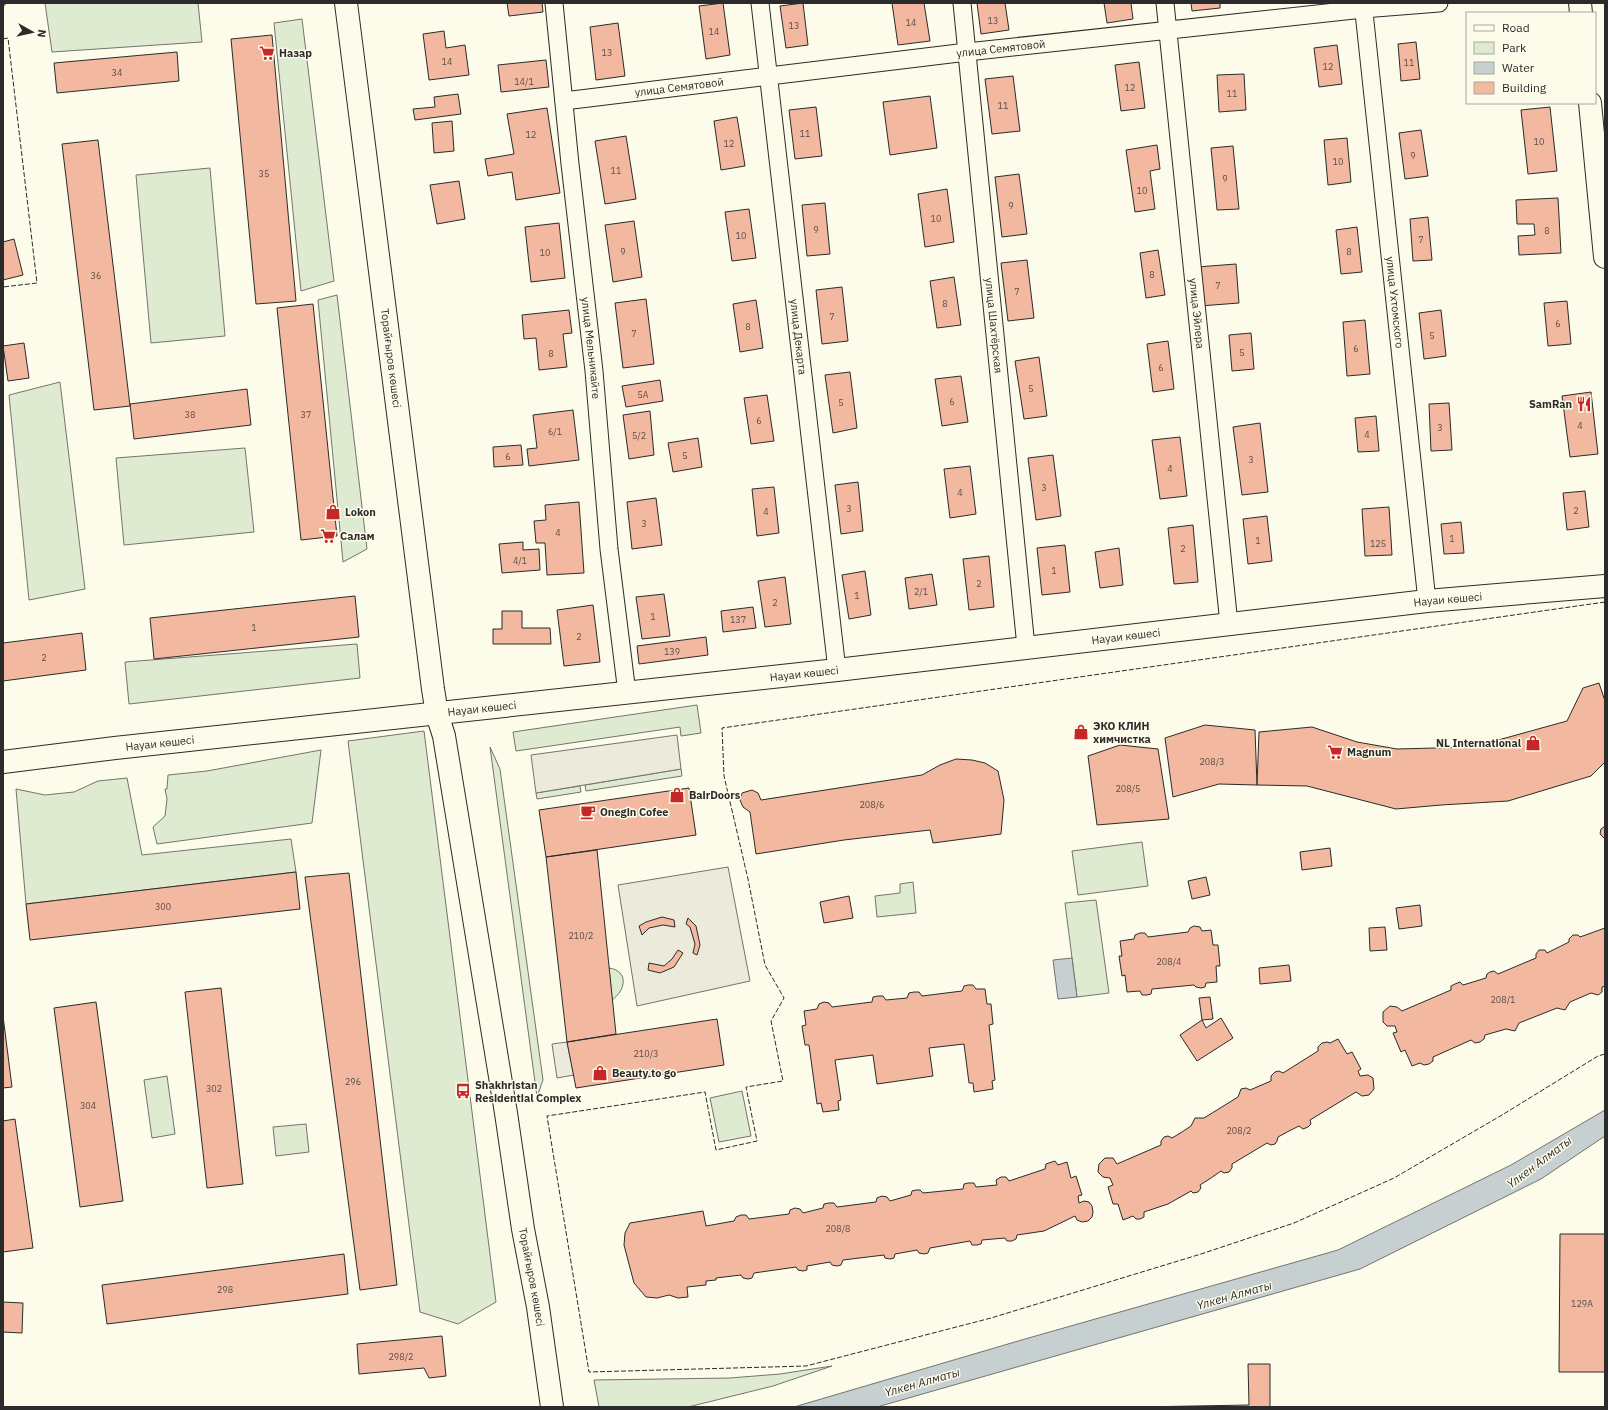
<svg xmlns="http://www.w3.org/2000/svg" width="1608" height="1410" viewBox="0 0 1608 1410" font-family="'IBM Plex Sans',sans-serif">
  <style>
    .green { fill: #deebd1; stroke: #74746e }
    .parking { fill: #eceadb; stroke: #74746e }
    .water { fill: #c7d0d0; stroke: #74746e }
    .building { fill: #f2b8a0; stroke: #2b2b2b }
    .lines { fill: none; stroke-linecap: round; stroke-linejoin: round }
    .minor-casing { stroke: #2b2b2b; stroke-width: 19 }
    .tertiary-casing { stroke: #2b2b2b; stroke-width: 24 }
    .minor { stroke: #fdfbea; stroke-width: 17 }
    .tertiary { stroke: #fdfbea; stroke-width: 22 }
    .fence { stroke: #2b2b2b; stroke-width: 1; stroke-dasharray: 5 2; stroke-linecap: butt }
    .labels { text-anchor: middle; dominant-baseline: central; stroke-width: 3; stroke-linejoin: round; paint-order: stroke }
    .number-label { font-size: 9px; fill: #5d4e48 }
    .street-label { font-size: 11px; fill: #2b2b2b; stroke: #fdfbea }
    .poi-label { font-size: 11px; font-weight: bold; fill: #2b2b2b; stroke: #fdfbea; text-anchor: start }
    .water-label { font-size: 12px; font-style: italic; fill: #2b2b2b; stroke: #fdfbea }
  </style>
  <rect width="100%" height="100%" fill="#fdfbea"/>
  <path class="green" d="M45,3H198L202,42L52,52Z
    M302,19L334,281L301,291L274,23Z
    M210,168L225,336L151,343L136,175Z
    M337,295L367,549L343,562L318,300Z
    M60,382L85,589L29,600L9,395Z
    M245,448L254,532L124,545L116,458Z
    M357,644L360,678L129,704L125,662Z
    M697,705L701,733L681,736L680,727L516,751L513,732Z
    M424,731L496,1302L458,1324L420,1312L348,741Z
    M490,747L500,769L543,1080L537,1097Z
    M321,750L312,823L157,844L153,827L165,816L167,799L165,789H167L168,775L207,771Z
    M681,769L682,776L586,791L585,785Z
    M127,778L142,855L291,839L296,872L26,904L16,789L45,795L74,792L98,781Z
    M580,786L581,792L537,799L536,793Z
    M1142,842L1148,886L1078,895L1072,851Z
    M913,882L916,913L877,917L875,896L900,893V884Z
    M1096,900L1109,993L1077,997L1065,903Z
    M609,968C629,971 626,990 612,1000Z
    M167,1076L175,1134L152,1138L144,1080Z
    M742,1091L751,1136L719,1142L710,1098Z
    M306,1124L309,1152L276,1156L273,1127Z
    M832,1366L773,1386L688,1407H599L594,1380L730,1378L780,1374Z"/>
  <path class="parking" d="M677,735L681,769L536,793L531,755Z
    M728,867L750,981L637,1006L618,885Z
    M567,1042L574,1075L557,1078L552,1044Z"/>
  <path class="water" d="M1072,958L1077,997L1058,999L1053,960Z
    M1605,1110V1136L1541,1179L1360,1269L877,1407H794L1025,1339L1338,1250L1511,1165Z"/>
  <path class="building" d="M507,3H542L543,12L509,16Z
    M723,3L730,55L706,59L699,6Z
    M803,3L808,45L786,48L780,6Z
    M892,3H924L930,41L898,45Z
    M977,3H1005L1009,30L981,34Z
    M1104,3H1131L1133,19L1107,23Z
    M1191,3H1220V8L1192,11Z
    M618,23L625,76L596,80L590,27Z
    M444,31L446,48L465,45L469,75L429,80L423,34Z
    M272,35L296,301L256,304L231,39Z
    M1416,42L1420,79L1401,81L1398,44Z
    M1337,45L1342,84L1319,87L1314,48Z
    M177,52L179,81L57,93L54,63Z
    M546,60L549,87L501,92L498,65Z
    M1139,62L1145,108L1121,111L1115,65Z
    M1244,74L1246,110L1219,112L1217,75Z
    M1013,76L1020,131L992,134L985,79Z
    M458,94L461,114L415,120L413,109L435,107L434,97Z
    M930,96L937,148L890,155L883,102Z
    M816,107L822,156L795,159L789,110Z
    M1550,107L1557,171L1528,174L1521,110Z
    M547,108L560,193L516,200L512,172L488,176L485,159L514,154L507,114Z
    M737,117L745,166L721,170L714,121Z
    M452,121L454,151L434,153L432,123Z
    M1421,130L1428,176L1405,179L1399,133Z
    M626,136L636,199L605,204L595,141Z
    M1347,138L1351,182L1328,185L1324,140Z
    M98,140L130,406L94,410L62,144Z
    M1157,145L1160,169L1150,171L1155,209L1135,212L1126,150Z
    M1233,146L1239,209L1217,210L1211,148Z
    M1019,174L1027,234L1002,237L995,177Z
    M459,181L465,219L437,224L430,185Z
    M947,189L954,242L925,247L918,194Z
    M1558,198L1561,253L1519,255L1518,236L1535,235L1534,224H1517L1516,200Z
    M825,203L830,254L807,256L802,205Z
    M749,209L756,258L732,261L725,212Z
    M1428,217L1432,260L1413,261L1410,219Z
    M634,221L642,277L613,282L605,225Z
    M559,223L565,278L531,282L525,227Z
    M1357,227L1362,272L1341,274L1336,230Z
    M14,239L23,275L3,280V242Z
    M1158,250L1165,295L1146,298L1140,253Z
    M1027,260L1034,318L1008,321L1001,263Z
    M1236,264L1239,303L1200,306L1197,267Z
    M954,277L961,325L937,328L930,281Z
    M842,287L848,341L822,344L816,290Z
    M646,299L654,364L623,368L615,303Z
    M756,300L763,348L740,352L733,304Z
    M1567,301L1571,344L1548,346L1544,303Z
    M313,304L337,536L301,540L277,308Z
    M569,310L572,333L563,334L567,367L539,370L536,338L524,339L522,315Z
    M1441,310L1446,356L1424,359L1419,313Z
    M1365,320L1370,374L1347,376L1343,322Z
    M1251,333L1254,369L1232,371L1229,335Z
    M1168,341L1174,389L1153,392L1147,344Z
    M24,343L29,378L8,381L3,346Z
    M1039,357L1047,416L1024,419L1015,361Z
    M850,372L857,428L833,433L825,375Z
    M961,376L968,422L942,426L935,379Z
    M660,380L663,401L626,407L622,386Z
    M247,389L251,425L134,439L130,404Z
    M1591,392L1598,454L1570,457L1562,396Z
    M767,395L774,441L751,444L744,398Z
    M1449,403L1452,450L1431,451L1429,404Z
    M573,410L579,460L529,466L527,449L537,448L533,415Z
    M650,411L654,455L629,459L623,415Z
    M1376,416L1379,451L1358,452L1355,418Z
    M1260,423L1268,492L1242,495L1233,427Z
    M1180,437L1187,496L1160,499L1152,440Z
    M698,438L702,467L673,472L668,443Z
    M521,445L523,465L494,467L493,447Z
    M1053,455L1061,516L1036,520L1028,458Z
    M970,466L976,514L950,518L944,469Z
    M858,482L863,531L841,534L835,485Z
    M774,487L779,533L757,536L752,489Z
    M1585,491L1589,527L1567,530L1563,493Z
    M656,498L662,545L632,549L627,502Z
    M579,502L584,573L547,575L545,543H536L534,521L546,520L545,505Z
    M1389,507L1392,555L1365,556L1362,509Z
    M1267,516L1272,561L1248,564L1243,519Z
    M1461,522L1464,553L1444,554L1441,524Z
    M1193,525L1198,582L1174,584L1168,528Z
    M523,542V550L539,549L540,570L502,573L499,544Z
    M1065,545L1070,592L1042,595L1037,548Z
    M1119,548L1123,585L1100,588L1095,552Z
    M989,556L994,607L969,610L963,559Z
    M865,571L871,615L849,619L842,575Z
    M932,574L937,605L909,609L905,578Z
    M785,577L791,624L765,627L758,581Z
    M664,594L670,636L642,639L636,597Z
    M355,596L359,637L154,659L150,618Z
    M593,605L600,662L564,666L557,610Z
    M753,607L756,628L723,632L721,611Z
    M502,611H522V628H550L551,644H493V629H502Z
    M82,633L86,670L3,681V643Z
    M706,637L708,655L639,664L637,646Z
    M1599,683L1605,701V762L1591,776L1508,801L1441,805L1396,809L1307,786L1257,785L1259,732L1312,727L1357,742L1397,749L1473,747L1567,721L1583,688Z
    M1205,725L1255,730L1257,785L1219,784L1173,797L1165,738Z
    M1120,745L1158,749L1169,819L1097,825L1088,756Z
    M956,759L972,760L985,763L998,771L1004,800L1001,834L933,843L930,830L844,840L756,854L750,812L743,807L740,800L742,793L752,790L758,793L761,800L922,775L940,765Z
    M689,788L696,835L546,857L539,810Z
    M1605,826V839L1600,834L1601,829Z
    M1330,848L1332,866L1302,870L1300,852Z
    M597,850L616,1034L567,1042L546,857Z
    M296,872L300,909L30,940L26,904Z
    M349,873L397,1285L360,1290L305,877Z
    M1206,877L1210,895L1192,899L1188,881Z
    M849,896L853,918L824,923L820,902Z
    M1420,905L1422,926L1399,929L1396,908Z
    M662,917L674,920L675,927L663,925L649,928L642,935L639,926L646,922Z
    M688,918L696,926L700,945L697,955L693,953L695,944L690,927L686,924Z
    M1194,926L1200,927L1202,931L1211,930L1213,945H1218L1220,966H1216L1217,982L1206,983L1205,987L1201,988L1196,987L1194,985L1152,989L1151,994L1147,995H1142L1140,991L1127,992L1125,975L1122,976L1119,956H1122L1120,941L1134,939L1135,935L1140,933H1145L1148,937L1188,932L1190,928Z
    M1385,927L1387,950L1370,951L1369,928Z
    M1605,928V986L1602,987V992L1598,995L1591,993L1570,1002L1565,1010L1557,1008L1519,1023L1515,1031L1506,1029L1485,1035L1484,1039L1480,1042L1475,1043L1471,1040L1433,1057V1061L1429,1064L1424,1065L1420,1063L1412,1066L1405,1050L1401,1052L1393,1033L1397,1032L1395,1026H1387L1383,1022V1012L1390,1006L1397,1007L1402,1011L1451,990V986L1455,984L1460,982L1463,985L1486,978L1487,974L1490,972L1494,971L1498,974L1536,958V954L1539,950H1545L1547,953L1569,942V939L1573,935H1578L1580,937Z
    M678,950L683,953L674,967L660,973L648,970L649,963L664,966L672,959Z
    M1289,965L1291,981L1260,984L1259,968Z
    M968,985H973L976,989H985L987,1004H991L993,1024L989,1025L995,1080L992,1081L993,1089L974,1092L973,1083H969L964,1044L929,1048L933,1076L877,1084L873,1055L835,1060L841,1100L838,1101L839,1110L823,1112L821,1103L817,1104L809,1045H805L802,1026L806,1025L804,1011L817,1009L819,1004L824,1002L829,1003L832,1007L872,1002L873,997L878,996H883L886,1000L907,998L909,993L914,992H919L922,996L962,991L964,986Z
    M221,988L243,1184L207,1188L185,992Z
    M1210,997L1213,1019L1202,1020L1199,998Z
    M96,1002L123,1201L80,1207L54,1008Z
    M3,1016L12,1087L3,1088Z
    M1221,1018L1233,1038L1197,1061L1180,1035L1202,1020L1206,1028Z
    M717,1019L724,1065L576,1088L567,1042Z
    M1338,1039L1347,1054L1352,1052L1361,1069L1358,1071L1360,1076L1368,1075L1373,1078L1374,1089L1369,1095L1362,1096L1356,1092L1310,1120L1311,1124L1308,1127L1303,1129L1299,1126L1289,1131L1278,1137L1277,1141L1275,1144L1271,1145L1267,1143L1232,1164V1168L1229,1172L1224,1173L1221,1171L1211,1178L1200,1185L1201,1188L1198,1192L1193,1193L1191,1191L1168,1204L1144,1212V1217L1140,1219H1136L1133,1216L1123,1220L1118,1204H1113L1108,1187L1113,1185L1110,1178L1103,1177L1098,1172L1099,1164L1105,1158H1113L1117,1164L1161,1145V1141L1164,1137L1168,1136L1172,1138L1182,1132L1191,1126L1195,1118H1204L1238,1097L1241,1089L1246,1088L1250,1090L1271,1081V1076L1275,1072L1279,1071L1283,1073L1318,1051V1047L1322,1043L1327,1042L1330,1043Z
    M15,1119L33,1248L3,1252V1121Z
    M1055,1161L1058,1165L1067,1162L1071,1178L1076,1176L1082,1195L1078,1196L1079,1203L1084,1201L1089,1202L1092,1206L1093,1212L1092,1217L1088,1221L1082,1222L1077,1220L1075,1216L1044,1231L1017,1235L1016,1239L1012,1241H1007L1005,1238L982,1240L981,1244L977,1245H972L970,1241L930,1248L928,1253L924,1254L919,1253L917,1250L895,1254L894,1258L890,1259L885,1258L884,1255L843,1260L841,1265L837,1266L832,1265L830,1262L807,1266V1270L803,1271L798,1270L796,1267L754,1273L752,1278L748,1279L743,1278L741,1275L716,1278V1280L706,1281V1285L687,1287L688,1297L678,1298L669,1295L657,1298L646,1297L634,1283L624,1245L625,1233L630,1223L703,1211L706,1226L734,1221L736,1217L741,1215H746L749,1219L789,1214L790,1210L795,1208L800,1209L803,1213L823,1208L824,1204L829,1203H834L837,1207L876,1202L877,1198L882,1196L887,1197L890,1201L911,1195L912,1191L916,1190H920L923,1193L963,1189L964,1184L968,1183H974L976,1187L997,1185L996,1180L1001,1177H1006L1009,1181L1045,1169L1046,1164Z
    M1560,1234H1605V1372H1559Z
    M344,1254L348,1294L107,1324L102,1285Z
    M3,1302L23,1303L22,1333L3,1332Z
    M442,1336L446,1376L429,1378L424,1368L359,1374L357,1344Z
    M1248,1364H1270V1407H1138L1249,1405Z"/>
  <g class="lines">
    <g class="minor-casing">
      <g id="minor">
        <path id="s1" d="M554,3L570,164L594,371L609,549L627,693"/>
        <path id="s2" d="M760,3L837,670"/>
        <path id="s3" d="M962,3L1026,647"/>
        <path id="s4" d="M1165,3L1229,624"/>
        <path id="s5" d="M1363,3L1427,601"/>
        <path id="s6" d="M564,101L967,52L1363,9L1439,3"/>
      </g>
    </g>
    <g class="tertiary-casing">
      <g id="tertiary">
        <path id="s7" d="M346,3L433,689L437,714L444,736L506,1113L523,1229L538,1307L552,1407"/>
        <path d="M1580,3L1581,13"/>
        <path d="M1590,103L1605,257"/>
        <path id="s8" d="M3,762L115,748L837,670L1427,601L1605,586"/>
      </g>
    </g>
    <use href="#minor" class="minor"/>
    <use href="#tertiary" class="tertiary"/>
    <path class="fence" d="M3,5H5V3
      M3,39L8,38L37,283L3,287
      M1605,602L722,728L724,776L748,879L765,965L784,998L771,1021L783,1081L746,1087L757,1141L716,1150L705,1092L547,1116L589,1372L806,1366L991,1318L1201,1254L1294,1223L1394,1178L1502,1115L1598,1056L1605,1054"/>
  </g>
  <defs>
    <g id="supermarket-bare" transform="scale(1.2)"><path d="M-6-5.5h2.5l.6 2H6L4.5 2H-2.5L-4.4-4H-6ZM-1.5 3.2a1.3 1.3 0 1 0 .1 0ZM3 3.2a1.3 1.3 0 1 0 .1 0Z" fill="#c62828" stroke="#fdfbea" stroke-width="2.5" paint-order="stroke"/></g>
    <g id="restaurant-bare" transform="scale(1.2)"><path d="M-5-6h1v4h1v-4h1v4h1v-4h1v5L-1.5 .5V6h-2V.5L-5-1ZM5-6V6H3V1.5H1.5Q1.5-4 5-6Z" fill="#c62828" stroke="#fdfbea" stroke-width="2.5" paint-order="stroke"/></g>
    <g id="shop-bare" transform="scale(1.2)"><path d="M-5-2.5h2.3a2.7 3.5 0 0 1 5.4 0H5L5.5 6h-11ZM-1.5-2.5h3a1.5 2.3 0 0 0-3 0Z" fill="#c62828" stroke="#fdfbea" stroke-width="2.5" paint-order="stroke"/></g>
    <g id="cafe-bare" transform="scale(1.2)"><path d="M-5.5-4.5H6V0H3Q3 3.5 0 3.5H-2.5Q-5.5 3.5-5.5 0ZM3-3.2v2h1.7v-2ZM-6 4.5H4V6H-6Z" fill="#c62828" stroke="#fdfbea" stroke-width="2.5" paint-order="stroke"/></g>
    <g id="bus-bare" transform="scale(1.2)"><path d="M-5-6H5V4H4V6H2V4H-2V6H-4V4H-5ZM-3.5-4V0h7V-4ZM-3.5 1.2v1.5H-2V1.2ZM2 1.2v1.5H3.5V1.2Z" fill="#c62828" stroke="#fdfbea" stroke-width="2.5" paint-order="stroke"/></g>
  </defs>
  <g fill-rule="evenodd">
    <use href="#supermarket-bare" x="267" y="53"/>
    <use href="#restaurant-bare" x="1584" y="404"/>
    <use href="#shop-bare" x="333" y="512"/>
    <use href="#supermarket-bare" x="328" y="536"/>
    <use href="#shop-bare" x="1081" y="732"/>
    <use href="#shop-bare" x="1533" y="743"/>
    <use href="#supermarket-bare" x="1335" y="752"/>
    <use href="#shop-bare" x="677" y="795"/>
    <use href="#cafe-bare" x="588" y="812"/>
    <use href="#shop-bare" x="600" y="1073"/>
    <use href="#bus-bare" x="463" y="1091"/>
  </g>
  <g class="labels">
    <g class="number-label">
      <text x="993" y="20">13</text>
      <text x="911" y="22">14</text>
      <text x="794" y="25">13</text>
      <text x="714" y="31">14</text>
      <text x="607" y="52">13</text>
      <text x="447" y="61">14</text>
      <text x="1409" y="62">11</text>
      <text x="1328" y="66">12</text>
      <text x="117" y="72">34</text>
      <text x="524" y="81">14/1</text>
      <text x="1130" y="87">12</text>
      <text x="1232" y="93">11</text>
      <text x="1003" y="105">11</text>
      <text x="805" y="133">11</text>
      <text x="531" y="134">12</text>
      <text x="1539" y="141">10</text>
      <text x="729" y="143">12</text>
      <text x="1413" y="155">9</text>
      <text x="1338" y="161">10</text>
      <text x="616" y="170">11</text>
      <text x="264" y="173">35</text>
      <text x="1225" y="178">9</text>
      <text x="1142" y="190">10</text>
      <text x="1011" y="205">9</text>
      <text x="936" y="218">10</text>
      <text x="816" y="229">9</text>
      <text x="1547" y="230">8</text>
      <text x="741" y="235">10</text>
      <text x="1421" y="239">7</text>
      <text x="623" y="251">9</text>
      <text x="1349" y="251">8</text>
      <text x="545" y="252">10</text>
      <text x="1152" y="274">8</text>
      <text x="96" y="275">36</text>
      <text x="1218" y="285">7</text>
      <text x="1017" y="291">7</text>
      <text x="945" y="303">8</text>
      <text x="832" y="316">7</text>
      <text x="1558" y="323">6</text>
      <text x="748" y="326">8</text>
      <text x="634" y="333">7</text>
      <text x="1432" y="335">5</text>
      <text x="1356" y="348">6</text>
      <text x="1242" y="352">5</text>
      <text x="551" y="353">8</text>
      <text x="1161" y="367">6</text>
      <text x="1031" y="388">5</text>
      <text x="643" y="394">5А</text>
      <text x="952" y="401">6</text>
      <text x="841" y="402">5</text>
      <text x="190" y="414">38</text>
      <text x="306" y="414">37</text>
      <text x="759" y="420">6</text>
      <text x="1580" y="425">4</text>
      <text x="1440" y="427">3</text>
      <text x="555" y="431">6/1</text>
      <text x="1367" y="434">4</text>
      <text x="639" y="435">5/2</text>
      <text x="685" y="455">5</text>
      <text x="508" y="456">6</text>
      <text x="1251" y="459">3</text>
      <text x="1170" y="468">4</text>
      <text x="1044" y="487">3</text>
      <text x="960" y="492">4</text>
      <text x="849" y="508">3</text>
      <text x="1576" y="510">2</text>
      <text x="766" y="511">4</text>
      <text x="644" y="523">3</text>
      <text x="558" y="532">4</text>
      <text x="1452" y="538">1</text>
      <text x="1258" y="540">1</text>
      <text x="1378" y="543">125</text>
      <text x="1183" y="548">2</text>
      <text x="520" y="560">4/1</text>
      <text x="1054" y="570">1</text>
      <text x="979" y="583">2</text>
      <text x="921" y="591">2/1</text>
      <text x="857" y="595">1</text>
      <text x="775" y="602">2</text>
      <text x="653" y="616">1</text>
      <text x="738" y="619">137</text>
      <text x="254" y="627">1</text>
      <text x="579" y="636">2</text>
      <text x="672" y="651">139</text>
      <text x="44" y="657">2</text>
      <text x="1212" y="761">208/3</text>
      <text x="1128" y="788">208/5</text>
      <text x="872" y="804">208/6</text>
      <text x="163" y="906">300</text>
      <text x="581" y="935">210/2</text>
      <text x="1169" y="961">208/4</text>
      <text x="1503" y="999">208/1</text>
      <text x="646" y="1053">210/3</text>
      <text x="353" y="1081">296</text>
      <text x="214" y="1088">302</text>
      <text x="88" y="1105">304</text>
      <text x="1239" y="1130">208/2</text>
      <text x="838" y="1228">208/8</text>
      <text x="225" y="1289">298</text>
      <text x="1582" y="1303">129А</text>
      <text x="401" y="1356">298/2</text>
    </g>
    <g class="street-label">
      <text stroke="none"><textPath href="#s6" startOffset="440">улица Семятовой</textPath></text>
      <text stroke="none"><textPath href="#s6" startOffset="116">улица Семятовой</textPath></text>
      <text stroke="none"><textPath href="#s5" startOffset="301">улица Ухтомского</textPath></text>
      <text stroke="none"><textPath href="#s4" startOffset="312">улица Эйлера</textPath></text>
      <text stroke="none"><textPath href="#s3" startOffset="324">улица Шахтёрская</textPath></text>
      <text stroke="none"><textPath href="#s2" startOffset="336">улица Декарта</textPath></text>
      <text stroke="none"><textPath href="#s1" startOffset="347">улица Мельникайте</textPath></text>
      <text stroke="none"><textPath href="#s7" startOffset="358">Торайғыров көшесі</textPath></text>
      <text stroke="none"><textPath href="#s8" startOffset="1454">Науаи көшесі</textPath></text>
      <text stroke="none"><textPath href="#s8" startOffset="1130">Науаи көшесі</textPath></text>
      <text stroke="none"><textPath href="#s8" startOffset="806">Науаи көшесі</textPath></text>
      <text stroke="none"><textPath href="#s8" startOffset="482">Науаи көшесі</textPath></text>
      <text stroke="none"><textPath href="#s8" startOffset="158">Науаи көшесі</textPath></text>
      <text stroke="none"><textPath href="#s7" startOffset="1288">Торайғыров көшесі</textPath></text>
    </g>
    <g class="poi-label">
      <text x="279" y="53">Назар</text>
      <text x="1572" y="404" text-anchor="end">SamRan</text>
      <text x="345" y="512">Lokon</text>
      <text x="340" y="536">Салам</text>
      <text x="1093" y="726">ЭКО КЛИН<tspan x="1093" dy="13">химчистка</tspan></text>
      <text x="1521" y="743" text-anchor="end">NL International</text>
      <text x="1347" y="752">Magnum</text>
      <text x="689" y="795">BairDoors</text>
      <text x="600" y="812">Onegin Cofee</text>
      <text x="612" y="1073">Beauty to go</text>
      <text x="475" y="1085">Shakhristan<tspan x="475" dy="13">Residential Complex</tspan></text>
    </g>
    <g class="water-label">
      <text transform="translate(1539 1162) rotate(-37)">Үлкен Алматы</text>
      <text transform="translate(1234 1295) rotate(-16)">Үлкен Алматы</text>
      <text transform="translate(922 1382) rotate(-16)">Үлкен Алматы</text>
    </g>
  </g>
  <rect width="1608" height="1410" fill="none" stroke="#2b2b2b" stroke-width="8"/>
  <rect x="1466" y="12" width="130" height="92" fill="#fdfbea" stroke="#a9a89e"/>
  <rect x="1474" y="25" width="20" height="6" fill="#fdfbea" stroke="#a9a89e"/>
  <text x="1502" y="32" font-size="12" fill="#2b2b2b">Road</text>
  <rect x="1474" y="42" width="20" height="12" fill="#deebd1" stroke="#a9a89e"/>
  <text x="1502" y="52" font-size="12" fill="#2b2b2b">Park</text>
  <rect x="1474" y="62" width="20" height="12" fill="#c7d0d0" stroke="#a9a89e"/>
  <text x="1502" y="72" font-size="12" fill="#2b2b2b">Water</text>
  <rect x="1474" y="82" width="20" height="12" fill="#f2b8a0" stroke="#a9a89e"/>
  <text x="1502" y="92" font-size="12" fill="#2b2b2b">Building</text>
  <g transform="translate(32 32) rotate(98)" stroke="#fdfbea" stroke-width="3" paint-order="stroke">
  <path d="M0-3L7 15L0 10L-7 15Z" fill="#2b2b2b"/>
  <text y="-6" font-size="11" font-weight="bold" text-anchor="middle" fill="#2b2b2b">N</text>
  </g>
</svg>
